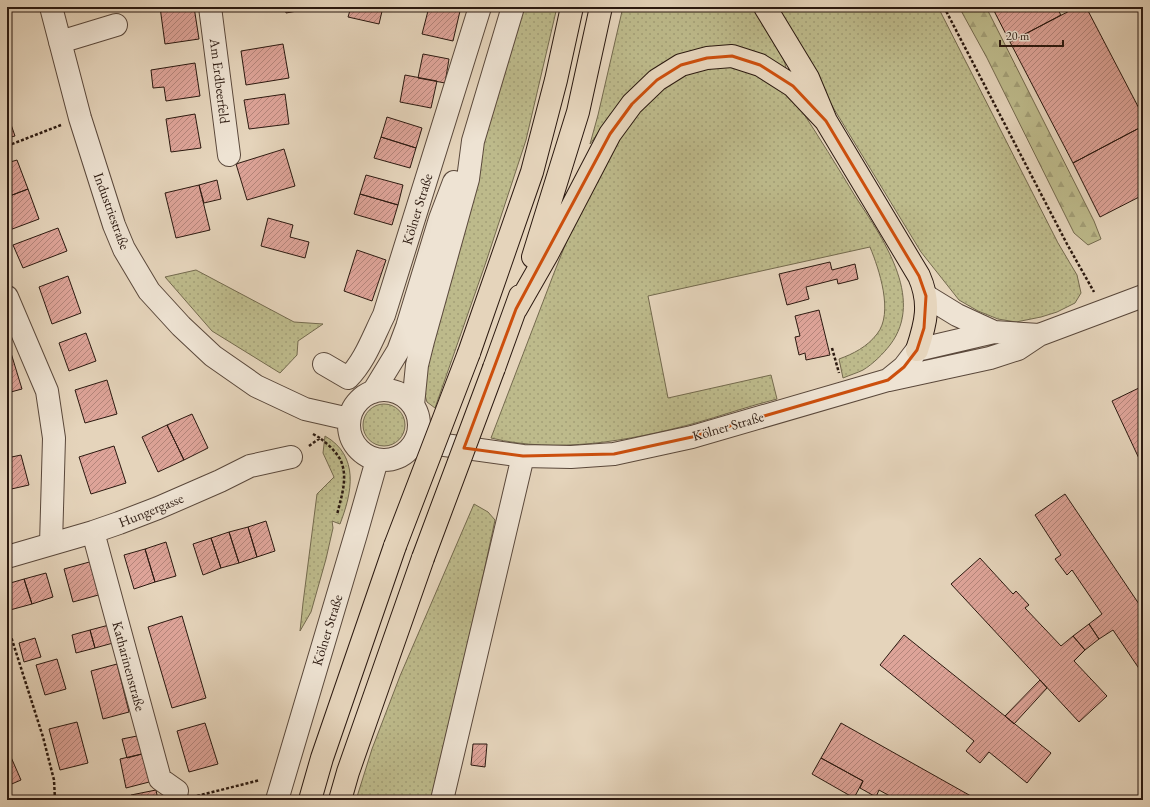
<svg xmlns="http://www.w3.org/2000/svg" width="1150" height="807" viewBox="0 0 1150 807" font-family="'EB Garamond',serif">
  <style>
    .grass { fill: url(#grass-dots); stroke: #746a4e }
    .forest { fill: url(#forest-firs); stroke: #746a4e }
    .building { fill: url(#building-hatch); stroke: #2b1910 }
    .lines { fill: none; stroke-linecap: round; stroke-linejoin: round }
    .minor-casing { stroke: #5a483b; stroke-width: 24 }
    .highway-casing { stroke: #2b1910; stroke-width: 24 }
    .path { stroke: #2b1910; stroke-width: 2.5; stroke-dasharray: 3 2; stroke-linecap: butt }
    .minor { stroke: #eee3d3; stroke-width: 22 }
    .highway { stroke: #e5d4bb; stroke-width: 22 }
    .highway-bridge-casing { stroke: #2b1910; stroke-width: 24; stroke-linecap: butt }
    .highway-bridge { stroke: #e5d4bb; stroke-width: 22 }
    .marked { fill: none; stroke: #cc4f0d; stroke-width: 3; stroke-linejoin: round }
    .labels { text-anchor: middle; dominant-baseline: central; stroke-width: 3; stroke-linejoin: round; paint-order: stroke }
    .street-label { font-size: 14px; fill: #2b1910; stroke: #eee3d3 }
  </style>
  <defs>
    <pattern id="grass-dots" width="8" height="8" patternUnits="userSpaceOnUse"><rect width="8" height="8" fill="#bdba8b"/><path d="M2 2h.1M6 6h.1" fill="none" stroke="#a39f77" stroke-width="1.8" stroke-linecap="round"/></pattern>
    <pattern id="forest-firs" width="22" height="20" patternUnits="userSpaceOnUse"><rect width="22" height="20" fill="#bdba8b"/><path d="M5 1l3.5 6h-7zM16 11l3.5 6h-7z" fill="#a39f77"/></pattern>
    <pattern id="building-hatch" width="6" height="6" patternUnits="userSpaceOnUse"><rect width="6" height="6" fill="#dea499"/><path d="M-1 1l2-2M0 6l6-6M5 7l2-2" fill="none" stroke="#b4857b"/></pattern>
  </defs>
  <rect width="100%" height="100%" fill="#e5d4bb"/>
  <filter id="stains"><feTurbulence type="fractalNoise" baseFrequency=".005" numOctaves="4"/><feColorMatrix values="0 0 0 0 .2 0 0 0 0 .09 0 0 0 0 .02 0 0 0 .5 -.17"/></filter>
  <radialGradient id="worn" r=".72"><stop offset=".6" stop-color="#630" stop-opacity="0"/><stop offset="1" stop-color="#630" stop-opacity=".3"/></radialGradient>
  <path class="grass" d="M524,7H557L526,140L486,262L435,408L427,402L423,388V372L470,187Z
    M623,7H753C765,27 783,48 787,72L725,49L620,103L590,144L598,115Z
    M772,7H938L1058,243L1077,275L1081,293L1075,303L1057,312L1041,317L1016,322L998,319L978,311L959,300L921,252Z
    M711,66C718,66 726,66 732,67C761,74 781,88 800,108C819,137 837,166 855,196C881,236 926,298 890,345C883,354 873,364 863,370C857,373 850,375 843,378L839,359C853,354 867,347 877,334C894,313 879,269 870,247L648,296L668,398L771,375L777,399C749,406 721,416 692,424C628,441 557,454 491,438L554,273L578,213L629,123L668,83L688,72Z
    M196,270L294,322L323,324L298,341L297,355L280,373L212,331L165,277Z
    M363 425a21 21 0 1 1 42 0a21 21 0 1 1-42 0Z
    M325,436C360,456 352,493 340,524L332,521L333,528L326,559L311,612L300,631L303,603L317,494L334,477L323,453Z
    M474,504L488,512L495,520L435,800H356L372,749L400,676Z"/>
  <path class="forest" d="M959,7H986L1094,221L1101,239L1088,245L1074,233L987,58Z"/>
  <path class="building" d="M160,7H194L199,39L165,44Z
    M285,7H319L286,13Z
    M351,7H383L379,24L348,17Z
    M429,7H442L460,11L453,41L422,34Z
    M992,7H1056L1061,15L1010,42Z
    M1077,7H1086L1143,116V126L1073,163L1010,42Z
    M283,44L289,78L246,85L241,51Z
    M423,54L449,59L445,83L418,78Z
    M195,63L200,96L166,101L164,87L153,88L151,70Z
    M405,75L437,81L431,108L400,102Z
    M285,94L289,124L249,129L244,100Z
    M7,113L15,136L7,138Z
    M195,114L201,148L171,152L166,119Z
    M387,117L422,128L416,148L381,137Z
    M1143,126V195L1100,217L1073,163Z
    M381,137L416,148L410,168L374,158Z
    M284,149L295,186L247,200L236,164Z
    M17,160L28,189L7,197V163Z
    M366,175L403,185L398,205L360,194Z
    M217,180L221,199L204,203L199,185Z
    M199,185L210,230L176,238L165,193Z
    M28,189L39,219L7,231V197Z
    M360,194L398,205L392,225L354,214Z
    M268,218L293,225L290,237L309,242L305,258L261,246Z
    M58,228L67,251L23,268L13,245Z
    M357,250L386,260L372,301L344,291Z
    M830,262L832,270L855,264L858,279L838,284L837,279L806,287L809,299L787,305L779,274Z
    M68,276L81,313L52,324L39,287Z
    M819,310L830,355L806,360L805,353L799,355L795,337L800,336L795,316Z
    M86,333L96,361L69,371L59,343Z
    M11,353L22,389L7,393V355Z
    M107,380L117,414L85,423L75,390Z
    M1143,386V467L1112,401Z
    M192,414L208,448L184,460L167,425Z
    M167,425L184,460L158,472L142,437Z
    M114,446L126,483L91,494L79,457Z
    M21,455L29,485L7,490V458Z
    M1065,494L1143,610V668L1140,670L1113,630L1099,639L1089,624L1102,614L1072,570L1067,575L1055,559L1061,555L1035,515Z
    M266,521L275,551L257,557L248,527Z
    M248,527L257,557L239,563L229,532Z
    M229,532L239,563L221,568L211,538Z
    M211,538L221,568L203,575L193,544Z
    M166,542L176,576L155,582L145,549Z
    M145,549L155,582L134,589L124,555Z
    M980,558L1013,594L1016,591L1029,605L1025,608L1061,646L1073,636L1085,650L1074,661L1107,696L1079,722L951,584Z
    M93,561L102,594L73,602L64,569Z
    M46,573L53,597L32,604L24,579Z
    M24,579L32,604L10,610L7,600V584Z
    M182,616L206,698L172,708L148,627Z
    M1089,624L1099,639L1085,650L1073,636Z
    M109,625L113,643L95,648L90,630Z
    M90,630L95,648L76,653L72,635Z
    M904,635L1051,753L1027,783L989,752L980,763L966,751L974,741L880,665Z
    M35,638L41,657L24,662L19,643Z
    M57,659L66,689L45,695L36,665Z
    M117,664L129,712L103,719L91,671Z
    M1040,680L1047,688L1014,724L1005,716Z
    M77,722L88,763L60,770L49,729Z
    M205,723L218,764L189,772L177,731Z
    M841,723L978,800H897L879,790L876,797L860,788L863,781L821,758Z
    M142,735L146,753L127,758L122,739Z
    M473,744H487L485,767L471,765Z
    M7,748L21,780L7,786Z
    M146,753L153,781L126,788L120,759Z
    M821,758L863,781L854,798L812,774Z
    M156,790L158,800H132L131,795Z"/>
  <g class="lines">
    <g class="minor-casing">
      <path id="minor" d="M51,7L80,118L114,225L124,249L149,291L181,326L213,356L256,386L305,409L349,419
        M210,7L229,155
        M60,42L116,25
        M926,296L957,315L994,332L1039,335
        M7,297L47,391L54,438L51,544
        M917,350L994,332
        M324,364L348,378C365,361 373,337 384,315L480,7
        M889,380L990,358L1018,349L1039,335L1143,296
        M349 425a35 35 0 1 1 70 0a35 35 0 1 1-70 0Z
        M373,392L398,351L407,327L440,219L454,182
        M413,405L417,365L423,341L468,179L473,141L513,7
        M416,441L523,456L571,457L614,454L692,437L888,380L904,367L917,350
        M93,532L160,779L177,791
        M7,557L93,532L119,523L158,508L220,481L250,466L291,457
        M277,800L356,534L377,460
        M442,800L523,456"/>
    </g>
    <g class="highway-casing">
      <path id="highway" d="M765,7L808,78L826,121L919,276C931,303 926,323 917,350
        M533,257L578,112L601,7
        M516,309L548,253L610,134L632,104L657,80L681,65L707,58L732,56L760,65L793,86L826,121
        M469,353L532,172L556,80L572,7
        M494,368L520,296
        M310,800L322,758L395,546
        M340,800L348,772L423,558"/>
    </g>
    <path class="path" d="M944,7L1067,244L1094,292
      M7,146L61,125
      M832,348L839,373
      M313,434L320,438
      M309,446L320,438C327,444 335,450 340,459C349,477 341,497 337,515
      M7,624L43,737L54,780L55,800
      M197,796L260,780"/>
    <use href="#minor" class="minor"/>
    <use href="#highway" class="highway"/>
    <g class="highway-bridge-casing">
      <path id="highway-bridge" d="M395,546L469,353
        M423,558L494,368"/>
    </g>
    <use href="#highway-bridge" class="highway-bridge"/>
  </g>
  <path class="marked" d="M732,56L760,65L793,86L826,121L919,276L926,296L924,328L917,350L904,367L888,380L692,437L614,454L523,456L464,448L516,309L610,134L632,104L657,80L681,65L707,58Z"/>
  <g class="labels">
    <g class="street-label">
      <text transform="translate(220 81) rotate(83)">Am Erdbeerfeld</text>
      <text transform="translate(417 209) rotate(-73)">Kölner Straße</text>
      <text transform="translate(112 211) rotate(70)">Industriestraße</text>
      <text transform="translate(728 426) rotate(-16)">Kölner Straße</text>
      <text transform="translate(151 510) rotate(-22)">Hungergasse</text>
      <text transform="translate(327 630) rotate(-73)">Kölner Straße</text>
      <text transform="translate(129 666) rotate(75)">Katharinenstraße</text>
    </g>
  </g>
  <rect width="1150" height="807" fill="none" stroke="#e5d4bb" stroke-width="24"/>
  <rect x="8" y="8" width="1134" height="791" fill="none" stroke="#2b1910" stroke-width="2"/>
  <rect x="12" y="12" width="1126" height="783" fill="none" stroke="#2b1910"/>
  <path d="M1000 40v6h63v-6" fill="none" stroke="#2b1910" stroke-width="2"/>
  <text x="1006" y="40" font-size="12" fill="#2b1910" stroke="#eee3d3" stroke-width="3" paint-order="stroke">20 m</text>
  <rect width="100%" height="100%" filter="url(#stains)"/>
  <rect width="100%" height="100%" fill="url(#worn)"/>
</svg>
